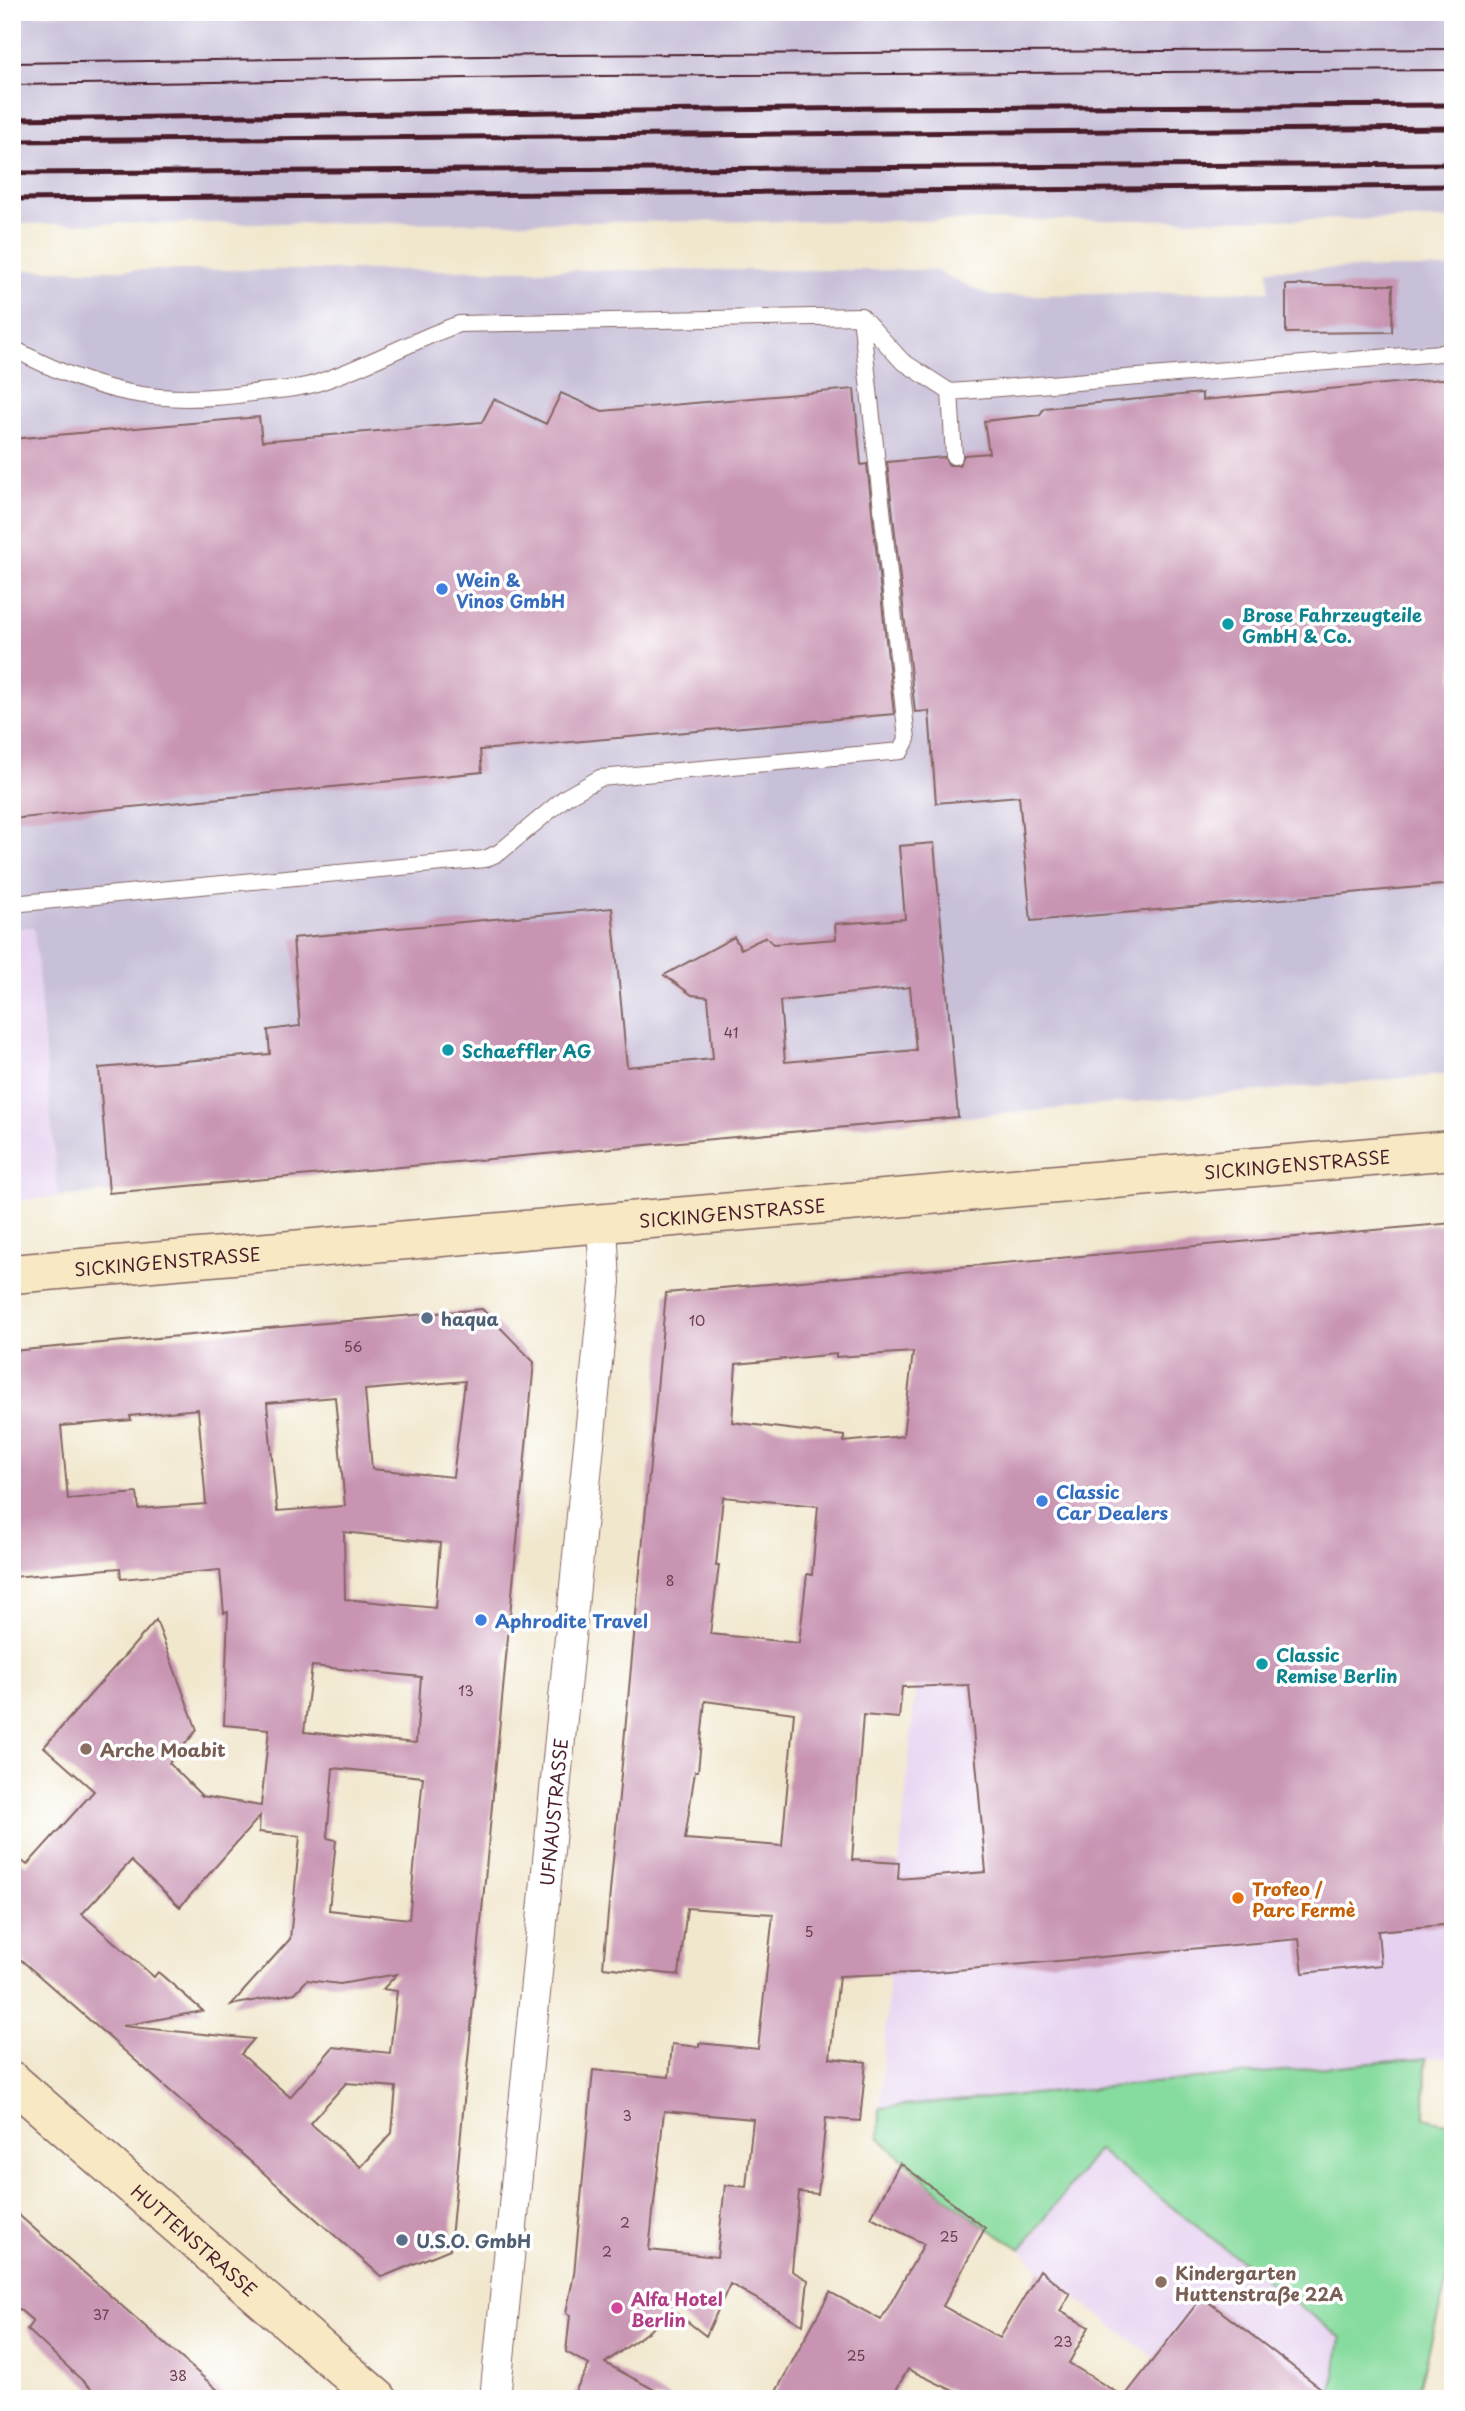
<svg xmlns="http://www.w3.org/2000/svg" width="1465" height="2411" viewBox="0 0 1465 2411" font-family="'Playpen Sans',sans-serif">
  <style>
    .built { fill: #e6d2f0 }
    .industrial { fill: #c8bfd8 }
    .green { fill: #86db9e; stroke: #687d64; stroke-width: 2 }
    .building { fill: #c894b2; fill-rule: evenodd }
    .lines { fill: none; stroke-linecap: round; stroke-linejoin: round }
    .lane-casing { stroke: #846564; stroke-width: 18 }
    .street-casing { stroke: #846564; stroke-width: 32 }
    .secondary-casing { stroke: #846564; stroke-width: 41 }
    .lane { stroke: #fff; stroke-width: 16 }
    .street { stroke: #fff; stroke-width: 30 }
    .secondary { stroke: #f8e8c3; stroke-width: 38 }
    .tram { stroke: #4a1f2b; stroke-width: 2 }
    .rail { stroke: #4a1f2b; stroke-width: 5 }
    .shop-dot { fill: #3f7fe0; stroke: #fff; stroke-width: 2.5 }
    .culture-dot { fill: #0f9aa8; stroke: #fff; stroke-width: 2.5 }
    .service-dot { fill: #5c6f8a; stroke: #fff; stroke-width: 2.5 }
    .education-dot { fill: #8d6e63; stroke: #fff; stroke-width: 2.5 }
    .food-dot { fill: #e8710a; stroke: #fff; stroke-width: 2.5 }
    .hotel-dot { fill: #d1479c; stroke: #fff; stroke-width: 2.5 }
    .labels { text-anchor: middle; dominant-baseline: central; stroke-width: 7; stroke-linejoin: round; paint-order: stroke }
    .number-label { font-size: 14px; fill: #6a3c4d }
    .shop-label { font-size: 18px; font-weight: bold; fill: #366cbe; stroke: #fff; text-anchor: start }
    .culture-label { font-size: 18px; font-weight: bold; fill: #0d838f; stroke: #fff; text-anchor: start }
    .street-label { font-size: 18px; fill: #4a1f2b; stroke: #fff }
    .service-label { font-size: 18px; font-weight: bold; fill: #4e5e75; stroke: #fff; text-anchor: start }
    .education-label { font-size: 18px; font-weight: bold; fill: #785e54; stroke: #fff; text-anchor: start }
    .food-label { font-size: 18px; font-weight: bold; fill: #c56008; stroke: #fff; text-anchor: start }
    .hotel-label { font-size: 18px; font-weight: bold; fill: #b23c85; stroke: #fff; text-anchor: start }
  </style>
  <rect width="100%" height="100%" fill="#fff"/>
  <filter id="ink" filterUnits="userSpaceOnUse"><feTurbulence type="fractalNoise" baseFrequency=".0143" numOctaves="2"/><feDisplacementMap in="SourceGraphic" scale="14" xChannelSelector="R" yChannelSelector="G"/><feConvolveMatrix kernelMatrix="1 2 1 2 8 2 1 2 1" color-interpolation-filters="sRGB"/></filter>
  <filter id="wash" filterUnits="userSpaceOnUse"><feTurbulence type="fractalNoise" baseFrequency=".00686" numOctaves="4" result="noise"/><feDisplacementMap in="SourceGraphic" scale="28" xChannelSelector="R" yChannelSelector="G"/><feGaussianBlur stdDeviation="1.57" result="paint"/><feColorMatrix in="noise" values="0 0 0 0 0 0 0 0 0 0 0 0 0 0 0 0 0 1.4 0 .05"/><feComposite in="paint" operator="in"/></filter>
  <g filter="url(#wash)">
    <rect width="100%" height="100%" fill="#f1e7cd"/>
    <path class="built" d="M12,12H381L12,15Z
      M34,926L58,1197L12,1201V928Z
      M1453,1223V2056L880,2108L889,1974L943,1390Z
      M1098,2150L1341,2339L1331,2399L1187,2383L1040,2270L1021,2249Z"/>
    <path class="industrial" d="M381,12H1453V219L12,224V15Z
      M1453,268V1074L58,1197L34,927L12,928V270H934L990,296L1269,291L1268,269Z"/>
    <path class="green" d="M1426,2058L1425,2118L1453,2125V2258L1416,2399H1331L1341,2338L1098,2150L1021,2249C967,2218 923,2180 879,2137L880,2108Z"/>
    <g id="blocks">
      <path class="building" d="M1286,285H1393L1392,332L1286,333Z
        M1453,378V884L1031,921L1019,796L936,803L929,711L915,712L887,462L944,457L949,465H959L964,455L989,453L984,421L1040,415L1044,408L1202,393V400Z
        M854,389L861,465L867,464L894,714L480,750L482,772L12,819V439L259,417L262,441L482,422L494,399L546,424L561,393L602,411Z
        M934,843L958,1117L109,1193L99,1068L270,1054L268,1030L300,1026L293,938L612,908L627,1067L713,1059L708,997L692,995L664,975L734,937L741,949L766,937L773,944L836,939L835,924L905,919L899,846ZM910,987L916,1050L785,1062L780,1001Z
        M1453,1223V1924L1378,1931L1381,1965L1303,1973L1299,1939L935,1972L839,1976L830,2058L866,2062L860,2121L826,2118L818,2194L799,2192L792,2271L808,2280L803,2325L730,2284L706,2336L675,2312L605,2363L671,2399H571L589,2365L566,2352L570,2315L566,2313L574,2274L593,2070L669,2077L672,2044L699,2047V2043L758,2049L773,1914L687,1908L679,1975L603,1967L666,1293ZM913,1352L903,1436L844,1442V1436L732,1422L736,1364L836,1354V1357ZM723,1497L818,1506L812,1575L807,1574L799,1643L710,1634L719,1566H716ZM969,1685L986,1872L898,1879L899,1863L852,1860L863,1715L899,1718L902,1687ZM705,1701L794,1713L782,1846L685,1839L695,1771H698ZM664,2111L753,2119L746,2187L725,2185L717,2257L649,2250Z
        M482,1309L534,1362L450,2249L382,2277L12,1952V1853L27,1865L94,1791L44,1747L156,1620L197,1730L169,1763L202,1796L261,1806L269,1729L224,1725L228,1612L224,1613L220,1570L121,1579L120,1568L12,1577V1351ZM465,1381L453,1477L372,1469L365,1390ZM335,1397L345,1506L277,1511L267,1403ZM198,1409L206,1504L139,1509L137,1493L68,1499L61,1426L131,1420L130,1416ZM344,1532L440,1543L435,1608L345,1599ZM312,1666L421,1677L416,1743L304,1732ZM333,1768L423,1777L409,1919L329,1910L336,1840L327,1838ZM260,1816L259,1832L300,1836L290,1939L231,2005L295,1993L307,1980L340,1984L397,1974L383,1989L397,1991L390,2053L333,2047L290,2097L241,2054L254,2039L122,2026L203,2011L158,1972L154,1977L82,1914L131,1861L180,1907ZM346,2083L396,2087L392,2133L361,2167L310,2123Z
        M900,2163L985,2228L943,2306L1000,2338L1040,2270L1070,2294L1060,2311L1089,2327L1069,2363L1124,2397L1202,2297L1335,2399H970L908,2369L891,2399H772L830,2292L881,2320L924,2244L871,2217Z
        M12,2209L98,2285L228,2399H102L27,2329L33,2321L12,2303Z"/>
    </g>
  </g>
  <g filter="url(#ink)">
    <use href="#blocks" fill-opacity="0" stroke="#846564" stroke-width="2"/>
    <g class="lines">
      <g class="lane-casing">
        <path id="lane" d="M861,316L902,361L950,392
          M12,348C100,395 161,407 259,392C278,390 299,389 317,383C366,367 411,341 459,324L861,316L907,739L901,751L600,778L566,797L500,852L485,859L12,904
          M954,456L950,392L1453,352"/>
      </g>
      <g class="street-casing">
        <g id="street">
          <path id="s1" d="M495,2399L605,1282L602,1225"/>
        </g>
      </g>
      <g class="secondary-casing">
        <g id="secondary">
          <path id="s2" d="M12,1274L1453,1150"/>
          <path id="s3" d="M12,2081L378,2399"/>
        </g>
      </g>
      <use href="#lane" class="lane"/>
      <use href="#street" class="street"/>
      <use href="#secondary" class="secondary"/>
      <path class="tram" d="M12,63L558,55L1453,49
        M12,85L598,76L1453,70"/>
      <path class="rail" d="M12,119L880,108L1453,105
        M12,141L1453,128
        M12,173L1453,164
        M12,199L1453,186"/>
    </g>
  </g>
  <g class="shop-dot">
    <circle cx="442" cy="589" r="7"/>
    <circle cx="1042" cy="1501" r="7"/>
    <circle cx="481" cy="1620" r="7"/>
  </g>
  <g class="culture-dot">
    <circle cx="1228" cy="624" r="7"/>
    <circle cx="448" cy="1050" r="7"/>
    <circle cx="1262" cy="1664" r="7"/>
  </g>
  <g class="service-dot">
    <circle cx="427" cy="1318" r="7"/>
    <circle cx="402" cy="2240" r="7"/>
  </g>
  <g class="education-dot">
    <circle cx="86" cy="1749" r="7"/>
    <circle cx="1161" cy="2282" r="7"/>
  </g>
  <circle class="food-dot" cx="1238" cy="1898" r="7"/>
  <circle class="hotel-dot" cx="617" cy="2308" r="7"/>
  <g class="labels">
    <g class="number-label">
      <text x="731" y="1032">41</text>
      <text x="697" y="1320">10</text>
      <text x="353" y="1346">56</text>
      <text x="670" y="1580">8</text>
      <text x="466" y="1690">13</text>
      <text x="809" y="1931">5</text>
      <text x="627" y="2115">3</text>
      <text x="625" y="2222">2</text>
      <text x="949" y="2236">25</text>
      <text x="607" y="2251">2</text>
      <text x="101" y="2314">37</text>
      <text x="1063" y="2341">23</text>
      <text x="856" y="2355">25</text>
      <text x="178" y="2375">38</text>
    </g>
    <g class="shop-label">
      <text x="456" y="579">Wein &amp;<tspan x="456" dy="21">Vinos GmbH</tspan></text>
      <text x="1056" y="1491">Classic<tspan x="1056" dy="21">Car Dealers</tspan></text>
      <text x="495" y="1620">Aphrodite Travel</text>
    </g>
    <g class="culture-label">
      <text x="1242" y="614">Brose Fahrzeugteile<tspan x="1242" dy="21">GmbH &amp; Co.</tspan></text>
      <text x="462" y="1050">Schaeffler AG</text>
      <text x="1276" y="1654">Classic<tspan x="1276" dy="21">Remise Berlin</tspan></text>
    </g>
    <g class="street-label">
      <text stroke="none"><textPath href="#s2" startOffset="1290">SICKINGENSTRASSE</textPath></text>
      <text stroke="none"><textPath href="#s2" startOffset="723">SICKINGENSTRASSE</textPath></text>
      <text stroke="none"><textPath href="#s2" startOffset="156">SICKINGENSTRASSE</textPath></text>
      <text stroke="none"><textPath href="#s1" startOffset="590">UFNAUSTRASSE</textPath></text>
      <text stroke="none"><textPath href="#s3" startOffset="242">HUTTENSTRASSE</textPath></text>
    </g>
    <g class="service-label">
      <text x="441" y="1318">haqua</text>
      <text x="416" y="2240">U.S.O. GmbH</text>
    </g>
    <g class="education-label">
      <text x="100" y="1749">Arche Moabit</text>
      <text x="1175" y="2272">Kindergarten<tspan x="1175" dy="21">Huttenstraße 22A</tspan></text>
    </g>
    <g class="food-label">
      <text x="1252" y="1888">Trofeo /<tspan x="1252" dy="21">Parc Fermè</tspan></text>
    </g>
    <g class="hotel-label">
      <text x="631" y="2298">Alfa Hotel<tspan x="631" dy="21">Berlin</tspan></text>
    </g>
  </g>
  <rect width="1465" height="2411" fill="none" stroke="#fff" stroke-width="42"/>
</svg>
